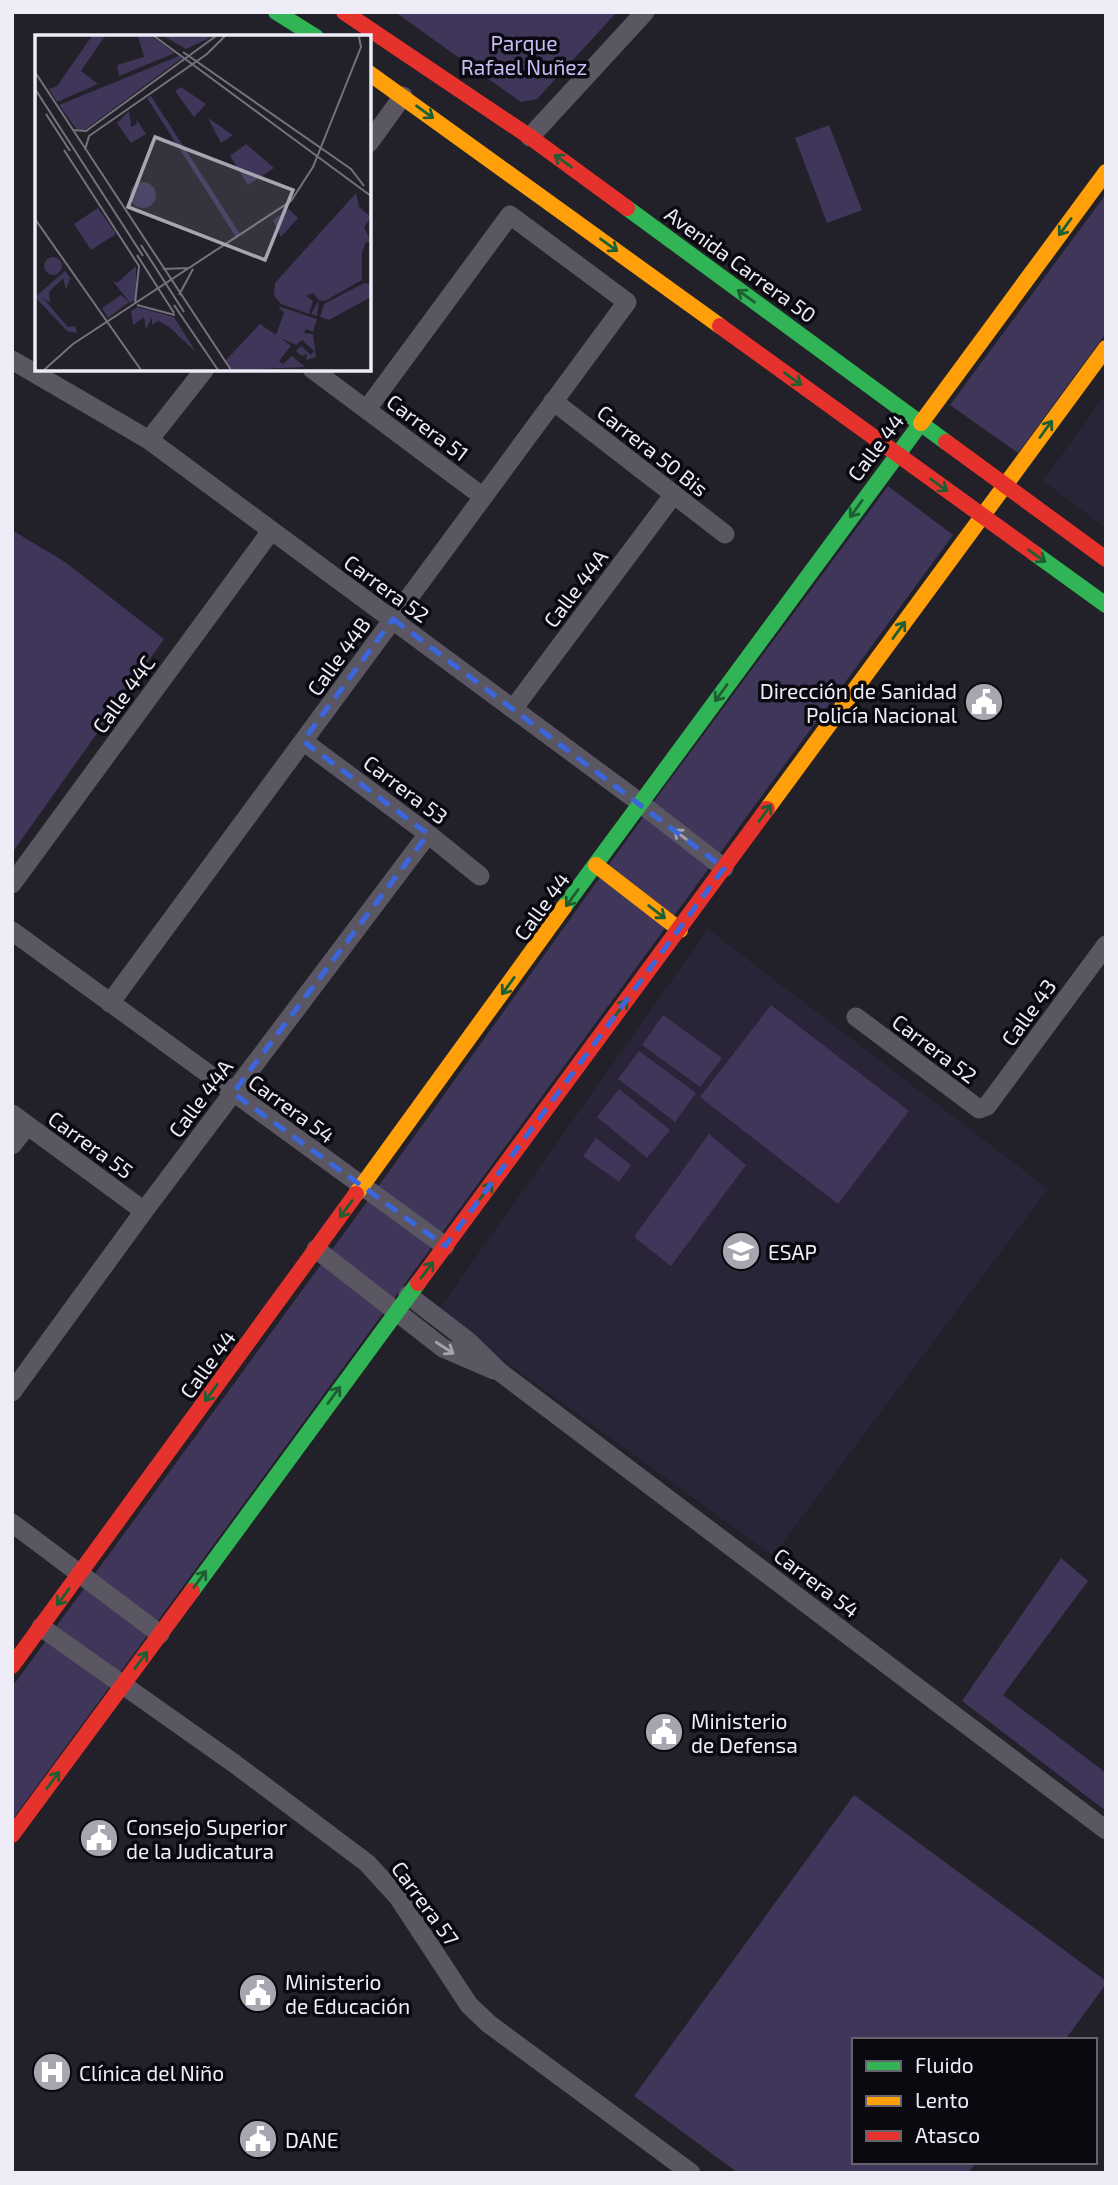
<svg xmlns="http://www.w3.org/2000/svg" width="1118" height="2185" viewBox="0 0 1118 2185" font-family="'Exo 2',sans-serif">
  <style>
    .built { fill: #292437 }
    .green { fill: #3f365a }
    .lines { fill: none; stroke-linecap: round; stroke-linejoin: round }
    .street { stroke: #5a5762; stroke-width: 19 }
    .fast { stroke: #30b455; stroke-width: 16 }
    .slow { stroke: #ff9f0a; stroke-width: 16 }
    .jam { stroke: #e5322d; stroke-width: 16 }
    .oneway { stroke: #1d5e32 }
    .oneway2 { stroke: #a4a2ac }
    .marked { fill: none; stroke: #3c66dd; stroke-width: 5; stroke-dasharray: 14 9; stroke-linejoin: round }
    .labels { text-anchor: middle; dominant-baseline: central; stroke-width: 7; stroke-linejoin: round; paint-order: stroke }
    .park-label { font-size: 21px; fill: #c8bbf5; stroke: #0a090f }
    .street-label { font-size: 21px; fill: #eeecf7; stroke: #0a090f }
    .poi-label { font-size: 21px; fill: #eeecf7; stroke: #0a090f; text-anchor: start }
    .inset-road { fill: none; stroke: #74727b; stroke-width: 2 }
    .view { fill: #a7a5af; fill-opacity: 0.15; stroke: #a7a5af; stroke-width: 3.5 }
    .inset-edge { fill: none; stroke: #eeecf7; stroke-width: 3.5 }
  </style>
  <rect width="100%" height="100%" fill="#222028"/>
  <path class="built" d="M1106,393V528L1043,481Z
    M708,929L1048,1189L773,1556L437,1312Z"/>
  <path class="green" d="M395,12H617L537,99L521,102Z
    M829,125L862,210L827,223L795,138Z
    M1106,194V333L1018,453L950,405Z
    M888,486L953,535L12,1820V1687L385,1177L666,785Z
    M12,530L65,562L164,639L12,853Z
    M771,1005L909,1111L838,1204L700,1097Z
    M663,1015L722,1058L700,1087L642,1045Z
    M639,1051L696,1093L675,1122L618,1079Z
    M619,1089L670,1130L647,1158L597,1117Z
    M709,1134L746,1165L671,1266L634,1237Z
    M596,1138L631,1165L619,1182L583,1156Z
    M1061,1558L1088,1581L1003,1695L1106,1773V1811L962,1701Z
    M854,1795L1106,1981V1984L1065,2040H854V2162H976L968,2173H738L634,2096Z"/>
  <g class="lines">
    <path class="street" d="M530,137L645,12
      M369,143L403,96
      M12,360L149,440L631,796L724,868
      M312,369L482,496
      M553,401L725,534
      M149,440L205,369
      M513,709L674,494
      M303,741L428,834L480,876
      M12,884L271,531
      M12,931L445,1246
      M110,1003L627,302L510,215L367,409
      M856,1017L979,1109L987,1106L1106,945
      M12,1114L144,1211
      M12,1145L27,1126
      M316,1249L443,1348L494,1370
      M408,1295L468,1341L500,1372L1106,1830
      M12,1392L144,1211L428,834
      M12,1523L160,1634
      M41,1627L235,1764L367,1863L398,1897L469,2005L489,2024L691,2173"/>
    <path class="fast" d="M276,12L316,37
      M627,208L946,442
      M1034,553L1106,605
      M564,907L921,423
      M192,1591L418,1283"/>
    <path class="slow" d="M369,73L720,326
      M921,423L1106,172
      M767,809L1106,348
      M596,865L680,930
      M356,1194L564,907"/>
    <path class="jam" d="M344,12L530,137L627,208
      M720,326L1034,553
      M946,442L1106,559
      M418,1283L767,809
      M12,1666L356,1194
      M12,1835L192,1591"/>
  </g>
  <defs><path id="oneway-shaft" d="M-6 0H5M1.5-3L5.5 0L1.5 3" fill="none" stroke-width="1.6" stroke-linecap="round" stroke-linejoin="round" transform="scale(1.75)"/></defs>
  <g class="oneway">
    <use href="#oneway-shaft" transform="translate(425 112) rotate(36)"/>
    <use href="#oneway-shaft" transform="translate(563 161) rotate(-144)"/>
    <use href="#oneway-shaft" transform="translate(1065 227) rotate(126)"/>
    <use href="#oneway-shaft" transform="translate(609 245) rotate(36)"/>
    <use href="#oneway-shaft" transform="translate(746 296) rotate(-144)"/>
    <use href="#oneway-shaft" transform="translate(793 379) rotate(36)"/>
    <use href="#oneway-shaft" transform="translate(1046 429) rotate(-54)"/>
    <use href="#oneway-shaft" transform="translate(939 485) rotate(36)"/>
    <use href="#oneway-shaft" transform="translate(856 509) rotate(126)"/>
    <use href="#oneway-shaft" transform="translate(1037 556) rotate(35)"/>
    <use href="#oneway-shaft" transform="translate(899 630) rotate(-54)"/>
    <use href="#oneway-shaft" transform="translate(721 693) rotate(126)"/>
    <use href="#oneway-shaft" transform="translate(765 813) rotate(-54)"/>
    <use href="#oneway-shaft" transform="translate(572 898) rotate(126)"/>
    <use href="#oneway-shaft" transform="translate(657 912) rotate(38)"/>
    <use href="#oneway-shaft" transform="translate(508 986) rotate(126)"/>
    <use href="#oneway-shaft" transform="translate(621 1008) rotate(-53)"/>
    <use href="#oneway-shaft" transform="translate(486 1191) rotate(-53)"/>
    <use href="#oneway-shaft" transform="translate(346 1209) rotate(126)"/>
    <use href="#oneway-shaft" transform="translate(427 1270) rotate(-53)"/>
    <use href="#oneway-shaft" transform="translate(211 1393) rotate(126)"/>
    <use href="#oneway-shaft" transform="translate(334 1395) rotate(-54)"/>
    <use href="#oneway-shaft" transform="translate(200 1579) rotate(-54)"/>
    <use href="#oneway-shaft" transform="translate(63 1597) rotate(126)"/>
    <use href="#oneway-shaft" transform="translate(141 1660) rotate(-54)"/>
    <use href="#oneway-shaft" transform="translate(53 1780) rotate(-54)"/>
  </g>
  <g class="oneway2">
    <use href="#oneway-shaft" transform="translate(682 836) rotate(-142)"/>
    <use href="#oneway-shaft" transform="translate(445 1348) rotate(33)"/>
  </g>
  <path class="marked" d="M393,619L724,868L445,1246L233,1093L428,834L303,741Z"/>
  <defs>
    <g id="civic-disc" transform="scale(2.0125)"><circle r="9.5" fill="#a7a5af" stroke="#0a090f"/><path d="M-.6-6.5H3V-4.5H.6V-3L4-1V1h2V6H-6V1h2V-1L-.6-3ZM-1.2 2.5V6h2.4V2.5Z" fill="#fff"/></g>
    <g id="university-disc" transform="scale(2.0125)"><circle r="9.5" fill="#a7a5af" stroke="#0a090f"/><path d="M0-5L7-2L0 1L-7-2ZM-4 1L0 2.5L4 1V4Q0 6-4 4Z" fill="#fff"/></g>
    <g id="hospital-disc" transform="scale(2.0125)"><circle r="9.5" fill="#a7a5af" stroke="#0a090f"/><path d="M-5-5h3v3.5h4V-5h3V5h-3V1.5h-4V5h-3Z" fill="#fff"/></g>
  </defs>
  <g fill-rule="evenodd">
    <use href="#civic-disc" x="984" y="702"/>
    <use href="#university-disc" x="741" y="1251"/>
    <use href="#civic-disc" x="664" y="1732"/>
    <use href="#civic-disc" x="99" y="1838"/>
    <use href="#civic-disc" x="258" y="1993"/>
    <use href="#hospital-disc" x="52" y="2072"/>
    <use href="#civic-disc" x="258" y="2139"/>
  </g>
  <g class="labels">
    <g class="park-label">
      <text x="524" y="42">Parque<tspan x="524" dy="24">Rafael Nuñez</tspan></text>
    </g>
    <g class="street-label">
      <text transform="translate(741 264) rotate(36)">Avenida Carrera 50</text>
      <text transform="translate(428 427) rotate(37)">Carrera 51</text>
      <text transform="translate(875 447) rotate(-53)">Calle 44</text>
      <text transform="translate(653 450) rotate(38)">Carrera 50 Bis</text>
      <text transform="translate(387 588) rotate(36)">Carrera 52</text>
      <text transform="translate(575 588) rotate(-53)">Calle 44A</text>
      <text transform="translate(338 656) rotate(-54)">Calle 44B</text>
      <text transform="translate(123 694) rotate(-54)">Calle 44C</text>
      <text transform="translate(406 789) rotate(37)">Carrera 53</text>
      <text transform="translate(541 906) rotate(-54)">Calle 44</text>
      <text transform="translate(1028 1012) rotate(-54)">Calle 43</text>
      <text transform="translate(935 1048) rotate(37)">Carrera 52</text>
      <text transform="translate(200 1098) rotate(-53)">Calle 44A</text>
      <text transform="translate(292 1108) rotate(36)">Carrera 54</text>
      <text transform="translate(91 1144) rotate(36)">Carrera 55</text>
      <text transform="translate(207 1364) rotate(-54)">Calle 44</text>
      <text transform="translate(817 1582) rotate(37)">Carrera 54</text>
      <text transform="translate(426 1903) rotate(54)">Carrera 57</text>
    </g>
    <g class="poi-label">
      <text x="957" y="690" text-anchor="end">Dirección de Sanidad<tspan x="957" dy="24">Policía Nacional</tspan></text>
      <text x="768" y="1251">ESAP</text>
      <text x="691" y="1720">Ministerio<tspan x="691" dy="24">de Defensa</tspan></text>
      <text x="126" y="1826">Consejo Superior<tspan x="126" dy="24">de la Judicatura</tspan></text>
      <text x="285" y="1981">Ministerio<tspan x="285" dy="24">de Educación</tspan></text>
      <text x="79" y="2072">Clínica del Niño</text>
      <text x="285" y="2139">DANE</text>
    </g>
  </g>
  <g transform="translate(35 35)">
    <rect width="336" height="336" fill="#222028"/>
    <path d="M57,1H70L46,36L63,49L22,67L14,54L22,51ZM103,1H116L140,18L84,41L82,30L109,22ZM128,1H179L151,14ZM144,21L147,23L48,96L42,95L24,70ZM146,52L171,69L159,82L140,56ZM116,61L205,199L201,202L112,63ZM94,76L96,92L102,89L101,84L111,99L96,108L82,88ZM173,83L198,100L186,108ZM211,109L239,133L213,150L195,121ZM95 160a13 13 0 1 1 26 0a13 13 0 1 1-26 0ZM321,158L324,172L336,182L329,192L336,207H331L327,217V245L290,266L284,265L282,281L276,279L284,265L278,258L271,261L278,266L274,279L246,269L239,261L240,248ZM63,173L81,199L56,215L39,189ZM254,174L263,183L246,202L238,185ZM9 231a9 9 0 1 1 18 0a9 9 0 1 1-18 0ZM101,231V264L95,268L77,245L82,248ZM30,236L54,266L35,243L31,255L28,243L14,257L15,268L7,262L33,292L40,291L42,298L32,296L0,262ZM329,248L335,249L336,262L294,285L285,282L289,269ZM86,260L94,267L73,283L67,273ZM243,271L282,284L278,297L271,294L269,298L278,299L281,322L271,325L272,319L267,321L261,316L266,311L276,320L279,316L267,305L261,310L246,303L256,311L244,326L248,329L257,321L270,332L198,335L189,327L225,289L241,300L249,278ZM102,272L139,282L161,317L134,292L123,286L117,290V282L111,294L109,282L98,290L96,276Z" fill="#3f365a"/>
    <path class="inset-road" d="M119,1L336,161M148,17L316,134L329,151M0,37L196,335M0,54L108,221M11,79L35,116M37,95L51,96L181,1M29,115L104,231L100,269M50,115L54,101L172,19L190,1M0,184L106,335M106,210L149,277M102,220L139,278M128,234L154,233M144,260L158,234M102,270L140,280M139,270L183,335M9,335L38,309L256,166L278,132L326,12L324,2"/>
    <path class="view" d="M120,102L258,155L230,225L93,172Z"/>
    <rect width="336" height="336" class="inset-edge"/>
  </g>
  <rect width="1118" height="2185" fill="none" stroke="#eeecf7" stroke-width="28"/>
  <rect x="852" y="2038" width="245" height="126" fill="#0a090f" stroke="#65646c" stroke-width="2"/>
  <rect x="866" y="2061" width="35" height="10" fill="#30b455" stroke="#65646c" stroke-width="2"/>
  <text x="915" y="2073" font-size="21" fill="#eeecf7">Fluido</text>
  <rect x="866" y="2096" width="35" height="10" fill="#ff9f0a" stroke="#65646c" stroke-width="2"/>
  <text x="915" y="2108" font-size="21" fill="#eeecf7">Lento</text>
  <rect x="866" y="2131" width="35" height="10" fill="#e5322d" stroke="#65646c" stroke-width="2"/>
  <text x="915" y="2143" font-size="21" fill="#eeecf7">Atasco</text>
</svg>
